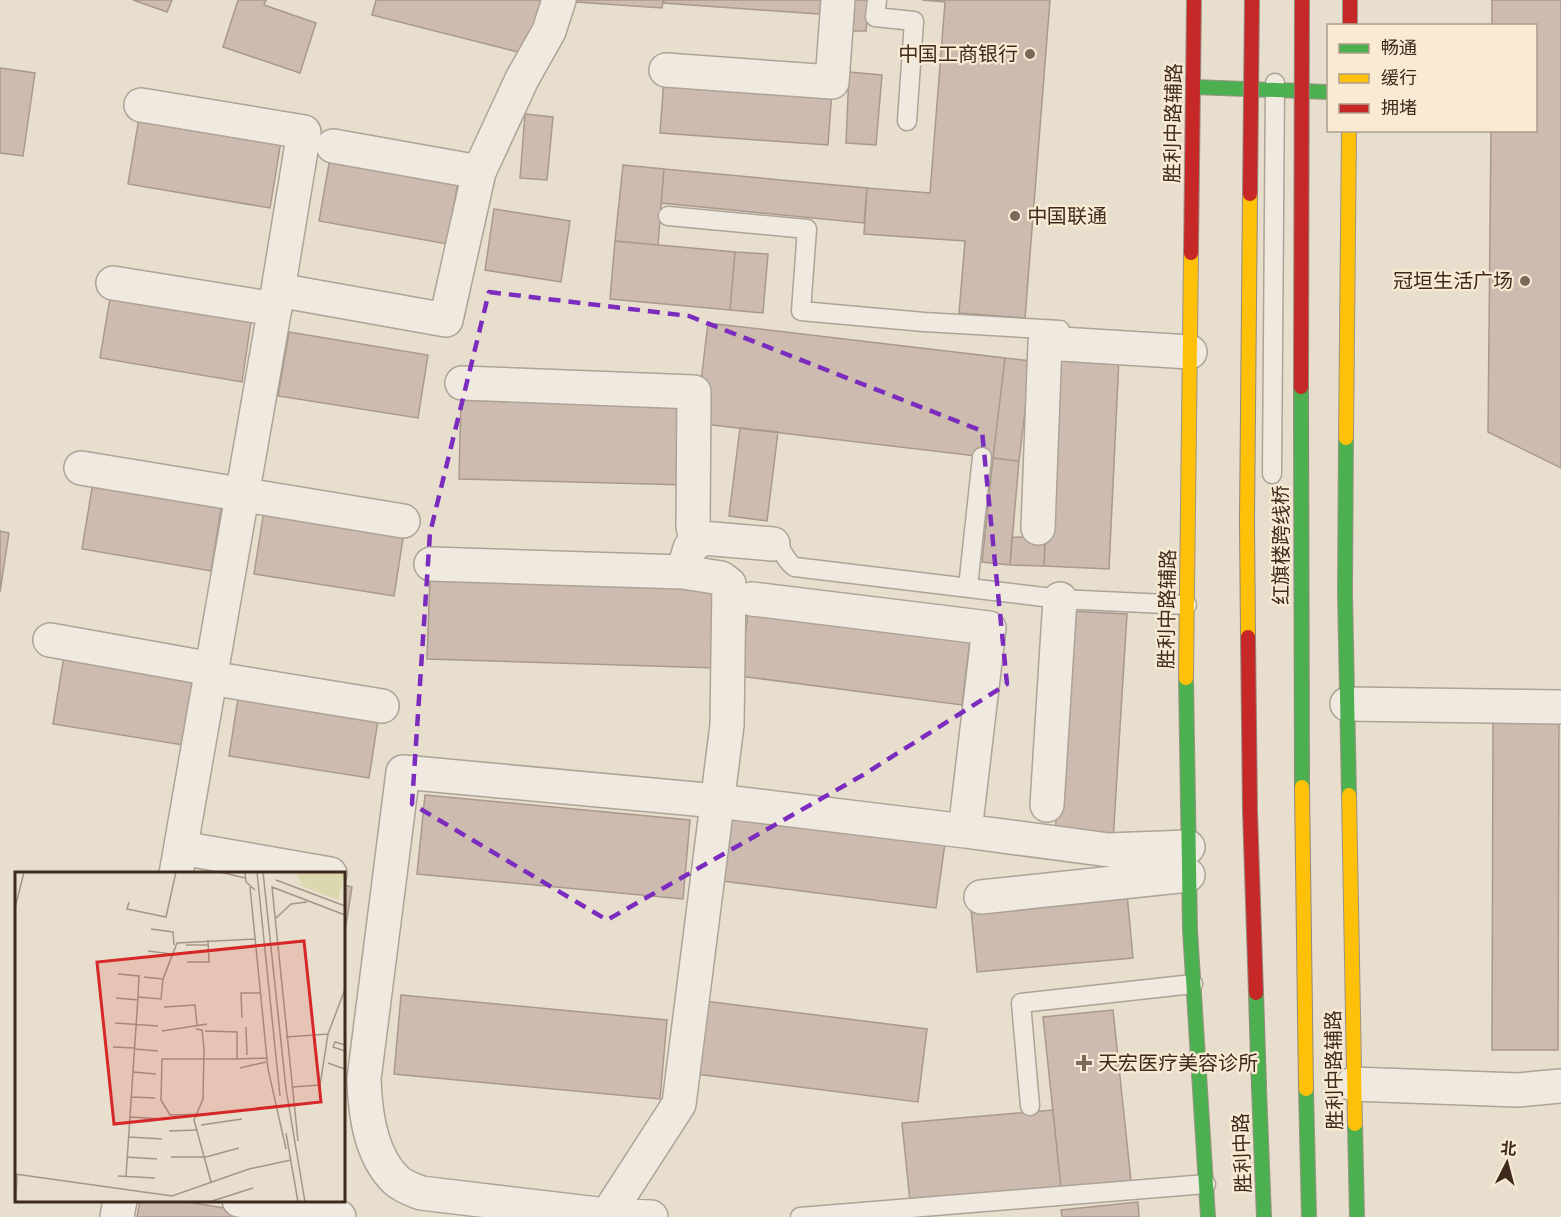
<svg xmlns="http://www.w3.org/2000/svg" width="1561" height="1217" viewBox="0 0 1561 1217" font-family="'Zilla Slab','Noto Sans SC',serif">
  <style>
    .building { fill: #ccbbae; stroke: #a9998c; stroke-width: 1.5 }
    .lines { fill: none; stroke-linecap: round; stroke-linejoin: round }
    .lane-casing { stroke: #ada396; stroke-width: 21 }
    .street-casing { stroke: #ada396; stroke-width: 36 }
    .fast-casing { stroke: #9d9286; stroke-width: 16 }
    .slow-casing { stroke: #9d9286; stroke-width: 16 }
    .jam-casing { stroke: #9d9286; stroke-width: 16 }
    .lane { stroke: #efe9e0; stroke-width: 18 }
    .street { stroke: #efe9e0; stroke-width: 33 }
    .fast { stroke: #4caf50; stroke-width: 14 }
    .slow { stroke: #ffc107; stroke-width: 14 }
    .jam { stroke: #c62828; stroke-width: 14 }
    .fast-bridge-casing { stroke: #92887e; stroke-width: 16; stroke-linecap: butt }
    .slow-bridge-casing { stroke: #92887e; stroke-width: 16; stroke-linecap: butt }
    .jam-bridge-casing { stroke: #92887e; stroke-width: 16; stroke-linecap: butt }
    .fast-bridge { stroke: #4caf50; stroke-width: 14 }
    .slow-bridge { stroke: #ffc107; stroke-width: 14 }
    .jam-bridge { stroke: #c62828; stroke-width: 14 }
    .marked { fill: none; stroke: #7b2cbf; stroke-width: 4.5; stroke-dasharray: 12 8; stroke-linejoin: round }
    .poi-dot { fill: #79695b; stroke: #f9ebd3; stroke-width: 2 }
    .labels { text-anchor: middle; dominant-baseline: central; stroke-width: 4.5; stroke-linejoin: round; paint-order: stroke }
    .poi-label { font-size: 20px; fill: #3d2a1d; stroke: #f9ebd3; text-anchor: end }
    .street-label { font-size: 20px; fill: #3d2a1d; stroke: #f9ebd3 }
    .inset-road { fill: none; stroke: #a49687; stroke-width: 1.5 }
    .view { fill: #d62828; fill-opacity: 0.15; stroke: #d62828; stroke-width: 3 }
    .inset-edge { fill: none; stroke: #3d2a1d; stroke-width: 3 }
  </style>
  <rect width="100%" height="100%" fill="#e8dece"/>
  <path class="building" d="M133,0H172L167,12Z
    M238,0H266L264,5L316,23L300,73L223,47Z
    M376,0H539L543,1L530,55L372,15Z
    M576,0H663L662,8L576,2Z
    M664,0H833L832,15L664,3Z
    M853,0H869L866,31H851Z
    M922,0H1050L1025,318L959,313L965,241L864,234L867,188L930,193L945,2Z
    M1492,0H1561V468L1488,432L1491,130H1536V26H1492Z
    M0,68L35,73L23,156L0,153Z
    M849,72L882,75L876,145L846,143Z
    M664,78L832,90L828,145L660,133Z
    M525,114L553,117L547,180L520,178Z
    M139,118L281,141L270,208L128,184Z
    M330,158L458,182L447,244L319,221Z
    M623,165L664,169L658,245L615,241Z
    M664,169L867,188L864,223L661,203Z
    M494,209L570,221L561,282L485,270Z
    M615,241L735,252L730,310L610,299Z
    M735,252L768,254L763,313L730,310Z
    M111,292L252,315L242,382L100,358Z
    M708,323L1005,358L993,458L696,423Z
    M289,332L428,355L418,418L278,396Z
    M1054,355L1119,358L1109,569L1044,566Z
    M1005,358L1031,361L1019,461L993,458Z
    M461,395L689,402L687,485L459,479Z
    M740,428L778,432L767,521L729,516Z
    M993,458L1019,461L1010,565L982,562Z
    M93,482L222,503L211,571L82,549Z
    M264,510L404,532L394,596L254,574Z
    M0,531L9,533L0,592Z
    M1012,537L1045,538L1044,566L1010,565Z
    M430,577L719,586L716,668L427,659Z
    M749,604L971,632L962,705L740,676Z
    M1069,611L1127,614L1113,841L1055,837Z
    M64,656L194,677L183,745L53,724Z
    M239,692L379,714L369,778L229,756Z
    M1493,722L1559,723L1558,1050H1492Z
    M425,795L690,820L683,899L417,874Z
    M724,807L946,836L936,908L714,880Z
    M344,885L352,887L344,938Z
    M1127,894L1133,958L977,972L971,909Z
    M401,995L667,1020L660,1099L394,1074Z
    M705,1001L927,1029L918,1102L696,1074Z
    M1113,1010L1131,1181L1061,1188L1043,1017Z
    M1053,1110L1061,1188L910,1201L902,1123Z
    M140,1200H176L278,1217H137Z
    M1138,1202L1139,1217H1062L1061,1210Z"/>
  <g class="lines">
    <g class="lane-casing">
      <path id="lane" d="M877,0L875,17L914,21L907,121
        M668,216L807,229L801,311L924,322L1060,330
        M1272,474L1275,83
        M773,544C785,549 784,561 795,567L1060,599L1187,605
        M968,587L982,457
        M1030,1106L1021,1003L1193,984
        M800,1217L1206,1184"/>
    </g>
    <g class="street-casing">
      <path id="street" d="M666,70L832,82L838,0
        M141,105L304,132L278,290
        M333,146L479,172
        M113,283L275,309
        M462,383L694,392L693,526L696,542
        M81,468L403,521
        M1038,528L1045,343L1190,352
        M431,564L683,572L690,548L702,538L773,544
        M50,640L212,669
        M210,678L382,706
        M1347,704L1561,707
        M1047,805L1060,599
        M965,831L1109,850L1188,847
        M181,848L330,874
        M176,874L278,290L446,320L479,172L522,79L549,31L559,0
        M981,897L1188,875
        M1353,1084L1518,1090L1561,1086
        M239,1200L339,1217
        M117,1217L120,1200
        M606,1217L679,1104L727,725L729,584L721,578L683,572
        M651,1217L606,1215L421,1193C413,1190 402,1186 396,1180C370,1155 365,1113 364,1079L403,772L717,801L965,831L989,628L752,599"/>
    </g>
    <g class="fast-casing">
      <path id="fast" d="M1193,87L1328,92
        M1346,438L1345,592L1349,795
        M1186,678L1190,930L1208,1217
        M1259,1088L1264,1217
        M1306,1089L1309,1217
        M1355,1124L1357,1217"/>
    </g>
    <g class="slow-casing">
      <path id="slow" d="M1346,438L1349,130
        M1186,678L1191,253
        M1349,795L1355,1124"/>
    </g>
    <g class="jam-casing">
      <path id="jam" d="M1350,0V26
        M1191,253L1194,0"/>
    </g>
    <use href="#lane" class="lane"/>
    <use href="#street" class="street"/>
    <use href="#fast" class="fast"/>
    <use href="#slow" class="slow"/>
    <use href="#jam" class="jam"/>
    <g class="fast-bridge-casing">
      <path id="fast-bridge" d="M1301,387L1302,787
        M1256,993L1259,1088"/>
    </g>
    <g class="slow-bridge-casing">
      <path id="slow-bridge" d="M1248,637L1247,520L1250,194
        M1302,787L1306,1089"/>
    </g>
    <g class="jam-bridge-casing">
      <path id="jam-bridge" d="M1250,194L1252,0
        M1301,387L1302,0
        M1248,637L1250,811L1256,993"/>
    </g>
    <use href="#fast-bridge" class="fast-bridge"/>
    <use href="#slow-bridge" class="slow-bridge"/>
    <use href="#jam-bridge" class="jam-bridge"/>
  </g>
  <path class="marked" d="M489,292L689,316L982,431L1007,684L863,775L607,920L412,804L430,533Z"/>
  <g class="poi-dot">
    <circle cx="1030" cy="54" r="6"/>
    <circle cx="1015" cy="216" r="6"/>
    <circle cx="1525" cy="281" r="6"/>
    <path d="M1081 1054h6v6h6v6h-6v6h-6v-6h-6v-6h6z"/>
  </g>
  <g class="labels">
    <g class="poi-label">
      <text x="1018" y="54">中国工商银行</text>
      <text x="1027" y="216" text-anchor="start">中国联通</text>
      <text x="1513" y="281">冠垣生活广场</text>
      <text x="1098" y="1063" text-anchor="start">天宏医疗美容诊所</text>
    </g>
    <g class="street-label">
      <text transform="translate(1173 123) rotate(-89)">胜利中路辅路</text>
      <text transform="translate(1281 545) rotate(-90)">红旗楼跨线桥</text>
      <text transform="translate(1167 609) rotate(-89)">胜利中路辅路</text>
      <text transform="translate(1334 1070) rotate(-91)">胜利中路辅路</text>
      <text transform="translate(1242 1153) rotate(-92)">胜利中路</text>
    </g>
  </g>
  <g transform="translate(15 872)">
    <rect width="330" height="330" fill="#e8dece"/>
    <path d="M281,0H330L323,28L287,14Z" fill="#dbd7af"/>
    <path class="inset-road" d="M205,0L230,6M230,0L231,10L240,18M242,0L265,224M248,0L271,217L290,330M261,8L330,34M235,15L253,197L271,277M114,30L112,37L151,45L161,0M0,36L9,0M260,47L276,32L292,30M136,57L158,60L159,73M171,73H193M133,79L157,82M172,90H194L193,68M103,102L124,104L123,125M129,105L148,107M101,126L123,128M149,135L180,133L182,153M227,146L226,121H245M100,151L143,154M231,155L232,183M181,157L187,158L189,176L188,227L179,248L196,310M147,159L192,152M190,159L222,160V187H147L146,228L155,243L192,242M313,162L330,117M271,165L313,162L305,213L277,215M330,173L320,170L318,175L330,179M98,175L120,176M120,177L143,179M222,187L252,186M313,191L330,197M225,196L251,190M118,200L141,202M117,225L140,226M115,245L148,247M186,253L227,247M154,259L183,258M271,261L283,330M114,265L147,267M283,269L257,15L330,43M112,285L142,287M156,285H191L224,276M0,302L157,324L234,297L276,288M103,304L140,306M111,304L123,125L146,127L148,107L162,71L240,67M1,330L2,303M194,330L238,316"/>
    <path class="view" d="M289,69L306,230L99,252L82,90Z"/>
    <rect width="330" height="330" class="inset-edge"/>
  </g>
  <rect x="1327" y="24" width="210" height="108" fill="#f9ebd3" stroke="#ae9e8a" stroke-width="1.5"/>
  <rect x="1339" y="44" width="30" height="9" fill="#4caf50" stroke="#ae9e8a" stroke-width="1.5"/>
  <text x="1381" y="54" font-size="18" fill="#3d2a1d">畅通</text>
  <rect x="1339" y="74" width="30" height="9" fill="#ffc107" stroke="#ae9e8a" stroke-width="1.5"/>
  <text x="1381" y="84" font-size="18" fill="#3d2a1d">缓行</text>
  <rect x="1339" y="104" width="30" height="9" fill="#c62828" stroke="#ae9e8a" stroke-width="1.5"/>
  <text x="1381" y="114" font-size="18" fill="#3d2a1d">拥堵</text>
  <g transform="translate(1507 1163) rotate(6)" stroke="#f9ebd3" stroke-width="4.5" paint-order="stroke">
  <path d="M0-4.5L10 22L0 15L-10 22Z" fill="#3d2a1d"/>
  <text y="-9" font-size="16" font-weight="bold" text-anchor="middle" fill="#3d2a1d">北</text>
  </g>
</svg>
